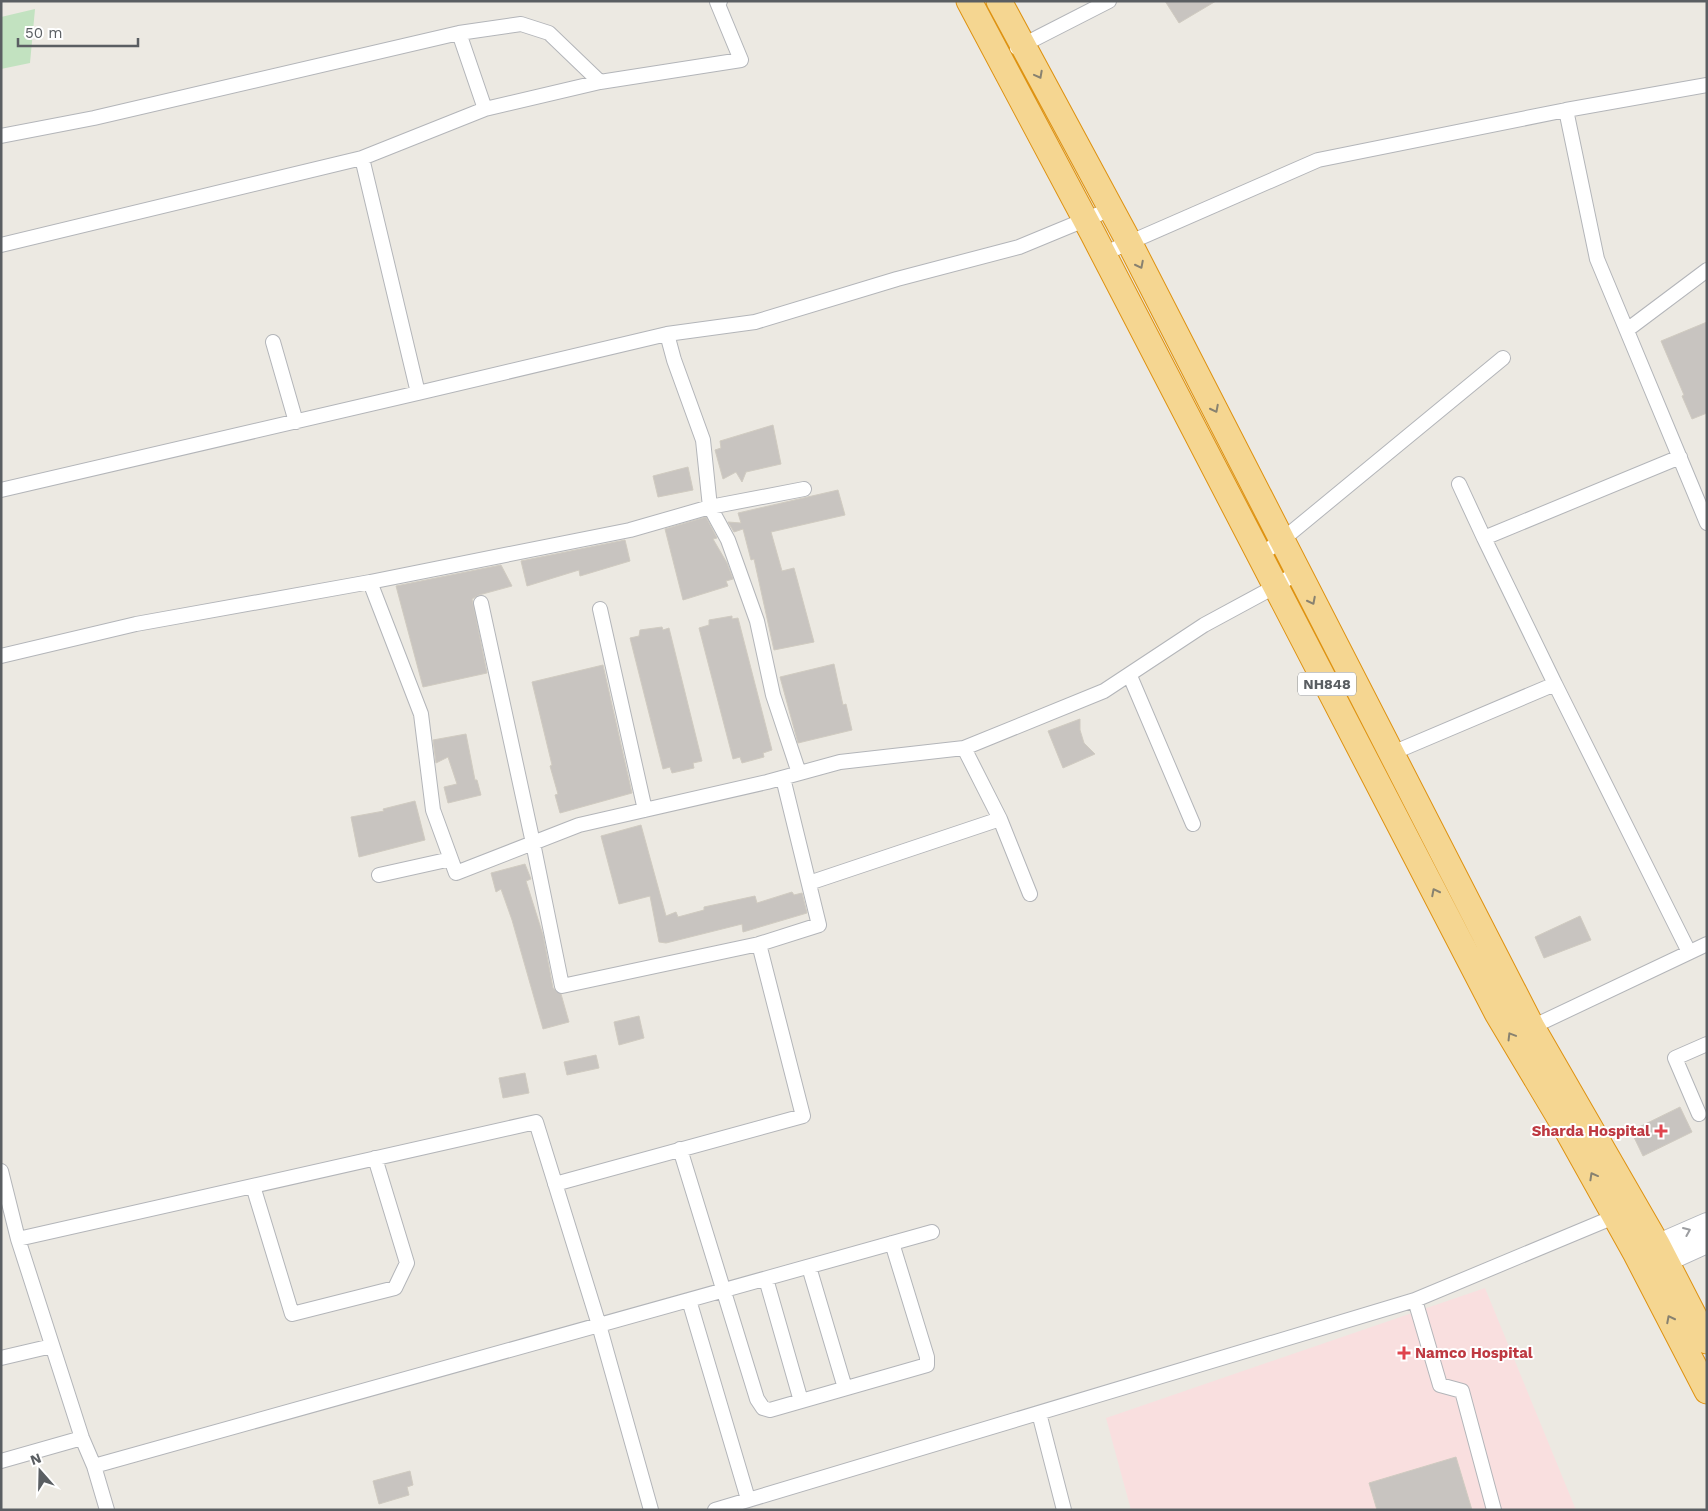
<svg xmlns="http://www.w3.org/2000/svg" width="1708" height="1511" viewBox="0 0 1708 1511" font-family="'Work Sans',sans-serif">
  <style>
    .medical { fill: #f9dfdf }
    .green { fill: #c2e2c0 }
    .building { fill: #c8c4c0; stroke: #d0cbc1 }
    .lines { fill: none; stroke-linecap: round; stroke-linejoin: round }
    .street-casing { stroke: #b3b5b9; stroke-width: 16 }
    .secondary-casing { stroke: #b4b7bc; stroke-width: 22 }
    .highway-casing { stroke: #de9211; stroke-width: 27 }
    .street { stroke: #fff; stroke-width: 14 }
    .secondary { stroke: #fff; stroke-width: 20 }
    .highway { stroke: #f5d691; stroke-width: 25 }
    .oneway { stroke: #888270 }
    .oneway2 { stroke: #9c9ea1 }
    .health-dot { fill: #e0444e; stroke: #fff; stroke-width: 2 }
    .labels { text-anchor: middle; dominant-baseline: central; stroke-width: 4; stroke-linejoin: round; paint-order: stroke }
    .shield { fill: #fff; stroke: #8c8e91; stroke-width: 1 }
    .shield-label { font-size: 14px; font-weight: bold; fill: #5a5e62 }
    .health-label { font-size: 15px; font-weight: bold; fill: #be3a42; stroke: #fff; text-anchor: end }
  </style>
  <rect width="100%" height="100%" fill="#ece9e2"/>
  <path class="medical" d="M1485,1288L1576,1510H1131L1106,1418Z"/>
  <path class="green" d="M35,9L30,63L1,69V17Z"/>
  <path class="building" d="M1165,1H1216L1179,23Z
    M1707,322V413L1692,419L1682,396L1684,395L1661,341Z
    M773,425L781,464L746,472L742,482L736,472L723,479L715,450L721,448L720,441Z
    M688,467L693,490L658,497L653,476Z
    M838,490L845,515L771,532L782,571L794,568L814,642L774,650L754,559L751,560L743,529L734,532L728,522L741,523L738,513Z
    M706,517L717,538L713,539L727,563L733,579L726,581L728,586L683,600L665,529Z
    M625,540L630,561L580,576L579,570L527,586L521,561Z
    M501,565L512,586L479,595L472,599L487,673L423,687L396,586Z
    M732,616V619L738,618L772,750L763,753L764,757L742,763L740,757L733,759L699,628L709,625V620Z
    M662,627L663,630L669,628L702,761L693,763L694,768L672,773L670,767L663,769L630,638L639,636L640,630Z
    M834,664L843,705L846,704L852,730L798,743L780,677Z
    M603,665L632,793L560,813L555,795L558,794L550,766L552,765L532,682Z
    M1080,719V730L1084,743L1095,754L1063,768L1048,731Z
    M466,734L475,780H477L481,795L448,803L444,787L457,784L448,757L436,763L433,740Z
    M415,801L425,840L359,857L351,817L384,811L383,809Z
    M641,825L666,916L676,912L678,917L704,910V907L755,896L757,903L792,892L794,895L802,893L807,913L743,932L742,924L666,943L659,942L650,896L619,904L601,836Z
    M525,864L531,879L526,881L543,935L553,988L561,994L569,1022L543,1029L512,920L501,889L496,892L491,873Z
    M1580,916L1591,940L1544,958L1535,937Z
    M639,1016L644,1038L619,1045L614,1022Z
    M596,1055L599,1068L567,1075L564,1062Z
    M525,1073L529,1093L503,1098L499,1078Z
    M1680,1107L1692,1132L1643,1156L1631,1131Z
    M1456,1457L1472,1510H1377L1369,1483Z
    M410,1471L413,1485L407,1487L409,1495L379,1504L373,1481Z"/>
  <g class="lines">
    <g class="street-casing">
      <path id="street" d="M459,33L521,24L549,33L600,82
        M1017,48L1109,1
        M485,109L600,82L741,60L717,2L720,1
        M1566,110L1707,85
        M1,136L94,118L459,33L485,109L362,158L1,245
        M362,158L418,393L667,334
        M1103,254L1318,160L1566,110L1597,259L1707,523
        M1627,330L1707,270
        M273,342L296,422
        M1459,484L1484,538L1680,457
        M1,490L418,393
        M1484,538L1555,684
        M1260,555L1282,540L1503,358
        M370,582L630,530L710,507L804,489
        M481,603L533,843L562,986L759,944L803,1116L555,1184
        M600,609L645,810
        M1,656L136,624L370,582L421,714L433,810L456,873L579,825L767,782L840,762L964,748L1104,691L1204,625L1276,586L1298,572
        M1130,676L1193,824
        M964,748L1000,819L1030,894
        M1390,754L1555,684L1689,952
        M799,773L773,695L757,621L728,540L710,507L703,440L674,360L667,334L755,322L897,279L1019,247L1111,209
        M379,875L451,859
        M809,883L1000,819
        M759,944L819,925L783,778
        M1532,1027L1707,944
        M1699,1114L1675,1058L1707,1044
        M680,1149L757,1399L763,1408L770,1410L927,1365V1357L892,1243
        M1,1171L18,1239L82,1438L94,1466L932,1232
        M253,1186L292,1314L395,1288L407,1263L375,1158
        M18,1239L536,1122L599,1325L651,1510
        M809,1267L845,1388
        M766,1279L801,1401
        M689,1300L748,1499
        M1415,1300L1440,1385L1462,1391L1494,1510
        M1,1358L52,1346
        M1039,1413L1064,1510
        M1,1461L82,1438
        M94,1466L107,1510
        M715,1510L1415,1300L1621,1214"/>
    </g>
    <g class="secondary-casing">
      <path id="secondary" d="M1645,1250L1707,1223
        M1654,1267L1707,1243"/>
    </g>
    <g class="highway-casing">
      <path id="highway" d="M969,1L1093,234L1497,1013L1568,1132L1636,1254L1707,1391
        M999,1L1129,242L1532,1027L1657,1244L1707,1341"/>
    </g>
    <use href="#street" class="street"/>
    <use href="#secondary" class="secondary"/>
    <use href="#highway" class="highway"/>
  </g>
  <defs><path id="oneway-chevron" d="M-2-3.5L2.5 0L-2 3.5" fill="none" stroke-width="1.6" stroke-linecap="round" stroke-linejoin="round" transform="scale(1.25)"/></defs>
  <g class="oneway">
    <use href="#oneway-chevron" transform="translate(1039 75) rotate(62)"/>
    <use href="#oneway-chevron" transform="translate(1140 265) rotate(63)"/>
    <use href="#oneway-chevron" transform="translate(1215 409) rotate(63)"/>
    <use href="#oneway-chevron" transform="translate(1312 601) rotate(63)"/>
    <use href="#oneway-chevron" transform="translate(1435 892) rotate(-117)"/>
    <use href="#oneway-chevron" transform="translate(1511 1036) rotate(-121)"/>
    <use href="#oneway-chevron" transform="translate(1593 1176) rotate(-119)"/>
    <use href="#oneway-chevron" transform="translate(1670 1319) rotate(-117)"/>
  </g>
  <use class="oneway2" href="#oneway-chevron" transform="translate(1687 1231) rotate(-23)"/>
  <g class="health-dot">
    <path d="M1658.5 1123.5h5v5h5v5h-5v5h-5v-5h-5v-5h5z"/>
    <path d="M1401.5 1345.5h5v5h5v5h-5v5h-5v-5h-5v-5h5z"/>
  </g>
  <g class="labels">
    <rect class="shield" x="1298" y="672.5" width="58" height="23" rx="4"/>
    <g class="shield-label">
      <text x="1327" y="684">NH848</text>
    </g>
    <g class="health-label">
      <text x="1650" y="1131">Sharda Hospital</text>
      <text x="1415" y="1353" text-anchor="start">Namco Hospital</text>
    </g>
  </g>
  <rect width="1708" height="1511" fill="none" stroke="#5a5e62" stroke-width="5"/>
  <g transform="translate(40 1471) rotate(340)" stroke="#ffffff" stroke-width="4" paint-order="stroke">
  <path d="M0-4L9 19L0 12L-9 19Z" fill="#5a5e62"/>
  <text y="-8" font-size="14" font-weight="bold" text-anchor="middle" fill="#5a5e62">N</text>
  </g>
  <path d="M18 38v8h120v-8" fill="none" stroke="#5a5e62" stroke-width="2.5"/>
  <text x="25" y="38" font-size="15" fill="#5a5e62" stroke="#ffffff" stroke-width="4" paint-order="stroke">50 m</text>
</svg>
